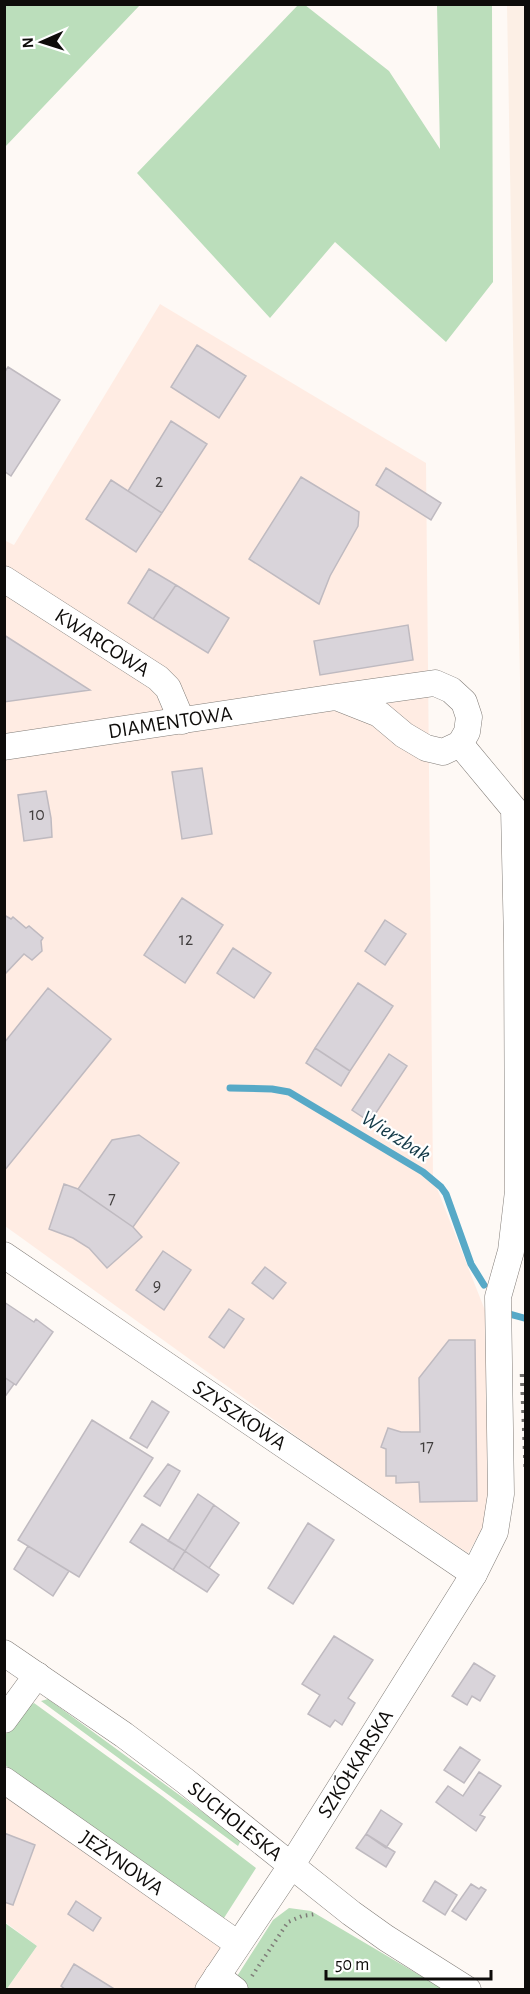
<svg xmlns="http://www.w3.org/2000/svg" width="530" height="1994" viewBox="0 0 530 1994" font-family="'Alegreya Sans',sans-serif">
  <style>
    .built { fill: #fcefe5 }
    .industrial { fill: #ffece3 }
    .green { fill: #bbdebb }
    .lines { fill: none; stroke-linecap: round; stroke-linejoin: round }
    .stream { stroke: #57a9c7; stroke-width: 7 }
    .building { fill: #d9d4da; stroke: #bfbac0; stroke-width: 1.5 }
    .minor-casing { stroke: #827d78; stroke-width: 27 }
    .path { stroke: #7f7c79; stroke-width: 4; stroke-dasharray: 1.5 4.5; stroke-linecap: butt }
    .minor { stroke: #fff; stroke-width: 26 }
    .rail { stroke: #716e6b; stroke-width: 4.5; stroke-dasharray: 3 6; stroke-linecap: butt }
    .labels { text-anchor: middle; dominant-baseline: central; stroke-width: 4.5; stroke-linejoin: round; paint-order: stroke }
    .number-label { font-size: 18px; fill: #413e3e }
    .street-label { font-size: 21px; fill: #0e0c0a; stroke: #fff }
    .water-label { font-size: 22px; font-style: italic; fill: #133947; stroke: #fff }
  </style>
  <rect width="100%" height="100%" fill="#fef9f5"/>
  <path class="built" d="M507,5H526L525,903L516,500Z"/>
  <path class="industrial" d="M160,304L426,463L433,1178L488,1318L492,1513L468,1553L324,1456L5,1226L4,540L14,545Z
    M4,1785L225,1924L234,1981L245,1989H7L37,1946L5,1922Z"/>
  <path class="green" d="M5,4L140,5L5,147L4,5Z
    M298,5H305L389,71L440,149L437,5H492L493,282L446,342L335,242L270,318L137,173Z
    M48,1699L241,1840L238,1846L41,1701Z
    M34,1703L162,1796L256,1868L224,1918L5,1765L4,1737L22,1711Z
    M289,1908L311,1911L443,1989L245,1990L234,1981L273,1920Z
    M5,1923L37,1946L6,1990L4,1989Z"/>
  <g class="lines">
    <path class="stream" d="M230,1088L272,1089L289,1092L423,1172L441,1187L446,1194L471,1264L484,1285
      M506,1313L524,1318"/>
  </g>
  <path class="building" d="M197,345L246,376L219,418L171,387Z
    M8,367L60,400L11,476L4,471V373Z
    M171,421L207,444L162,513L128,491Z
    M386,468L441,503L431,520L376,485Z
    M301,477L359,512L358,526L330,576L319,604L249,559Z
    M111,480L162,513L136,552L86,519Z
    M149,569L176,585L153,619L128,603Z
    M176,585L229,618L208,653L153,619Z
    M408,625L413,660L320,675L314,641Z
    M4,635L90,690L4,702Z
    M202,768L212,834L182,839L172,772Z
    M46,791L51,818L52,837L24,841L18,795Z
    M182,898L223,925L185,983L144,955Z
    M4,915L11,919L13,917L26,928L29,926L43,938L41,941L42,951L32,960L24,954L4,975Z
    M385,920L406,934L385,965L365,951Z
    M233,948L271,973L254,998L217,973Z
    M358,983L393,1006L350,1071L315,1048Z
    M48,988L111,1039L4,1171V1043Z
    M315,1048L350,1071L341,1086L306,1063Z
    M389,1054L407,1066L370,1122L352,1110Z
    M139,1135L179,1163L133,1227L78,1189L112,1140Z
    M64,1184L78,1189L133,1227L142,1237L107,1268L89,1248L73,1238L49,1229Z
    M163,1251L191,1270L164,1310L136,1290Z
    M265,1267L286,1283L273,1299L252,1283Z
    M4,1302L34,1322L36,1319L53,1332L16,1385L4,1377Z
    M229,1309L244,1319L224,1348L209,1337Z
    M449,1340H475L477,1501L420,1502L419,1482L396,1483V1476H386V1449L381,1447L388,1428L401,1432H420L419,1378Z
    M4,1377L14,1384L4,1398Z
    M152,1401L169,1412L147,1448L130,1438Z
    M92,1420L153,1458L79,1577L18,1540Z
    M168,1464L180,1471L160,1506L144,1496Z
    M198,1494L214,1505L185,1551L168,1541Z
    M214,1505L239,1523L209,1568L185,1551Z
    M308,1523L334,1540L293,1604L268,1588Z
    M142,1524L185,1551L173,1570L130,1542Z
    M28,1546L69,1571L53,1596L14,1569Z
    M185,1551L219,1575L207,1592L173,1570Z
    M334,1636L373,1660L348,1698L355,1703L342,1725L335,1720L330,1727L308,1714L320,1695L302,1684Z
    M474,1663L495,1676L480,1701L472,1696L467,1705L452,1696Z
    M460,1747L480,1760L464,1783L444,1770Z
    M479,1772L501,1786L480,1815L485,1817L476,1831L436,1802L448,1786L463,1796Z
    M381,1810L402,1824L386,1848L366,1834Z
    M4,1833L35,1845L13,1905L4,1902Z
    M366,1834L395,1852L386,1867L356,1848Z
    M435,1881L457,1895L445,1915L423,1901Z
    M471,1884L479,1889L481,1887L486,1890L466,1920L452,1911Z
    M76,1901L101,1918L93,1931L68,1914Z
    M74,1964L116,1990H66L61,1986Z"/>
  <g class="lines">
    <g class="minor-casing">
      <g id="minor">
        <path id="s1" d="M4,579L158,678L168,688L182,721"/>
        <path id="s2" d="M4,747L336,697L379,714L404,735L426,748L443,752L460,744L467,732L469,717L464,702L451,690L435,683L336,697"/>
        <path id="s3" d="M4,1255L474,1574"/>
        <path id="s4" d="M4,1653L124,1735L184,1780L351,1913L386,1938L468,1990"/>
        <path d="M4,1720L37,1675"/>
        <path id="s5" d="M4,1780L238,1944"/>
        <path d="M217,1976L235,1990"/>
        <path id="s6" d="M208,1990L291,1866L474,1574L495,1532L501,1494L498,1297L511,1251L518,1191L517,943L514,809L460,744"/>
      </g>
    </g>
    <path class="path" d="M252,1976L288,1922L302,1916L316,1914"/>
    <use href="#minor" class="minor"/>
    <path class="rail" d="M522,1374L526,1473"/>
  </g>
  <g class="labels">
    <g class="number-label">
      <text x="159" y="482">2</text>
      <text x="37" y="815">10</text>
      <text x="186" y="940">12</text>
      <text x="112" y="1199">7</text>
      <text x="157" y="1286">9</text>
      <text x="427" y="1447">17</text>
    </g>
    <g class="street-label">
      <text stroke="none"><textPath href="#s1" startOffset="117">KWARCOWA</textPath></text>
      <text stroke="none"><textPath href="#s2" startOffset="168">DIAMENTOWA</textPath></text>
      <text stroke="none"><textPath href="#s3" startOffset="285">SZYSZKOWA</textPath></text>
      <text stroke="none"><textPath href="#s6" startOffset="270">SZKÓŁKARSKA</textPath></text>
      <text stroke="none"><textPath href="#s4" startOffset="286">SUCHOLESKA</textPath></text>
      <text stroke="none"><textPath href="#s5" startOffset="144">JEŻYNOWA</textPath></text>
    </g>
    <g class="water-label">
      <text transform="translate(396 1136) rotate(32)">Wierzbak</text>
    </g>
  </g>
  <rect width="530" height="1994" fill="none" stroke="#0e0c0a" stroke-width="12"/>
  <g transform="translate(42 42) rotate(267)" stroke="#ffffff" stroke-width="4.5" paint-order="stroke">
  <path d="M0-4.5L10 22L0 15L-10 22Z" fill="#0e0c0a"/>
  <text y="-9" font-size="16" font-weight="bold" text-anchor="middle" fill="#0e0c0a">N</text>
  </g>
  <path d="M326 1970v9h165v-9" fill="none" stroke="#0e0c0a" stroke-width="3"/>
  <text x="335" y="1970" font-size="18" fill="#0e0c0a" stroke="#ffffff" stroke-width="4.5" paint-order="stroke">50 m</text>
</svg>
